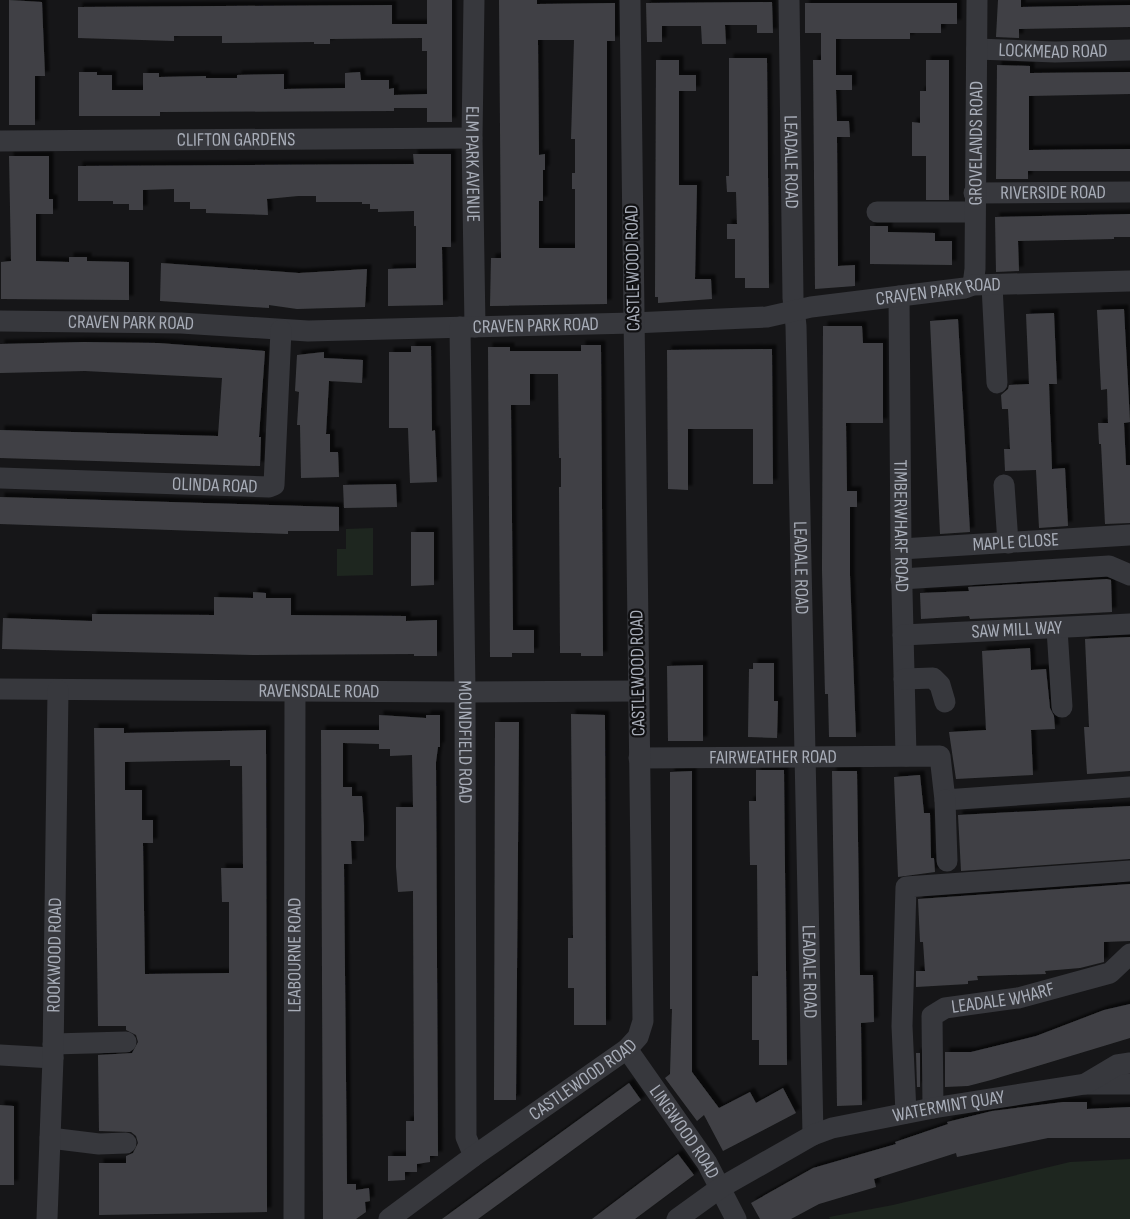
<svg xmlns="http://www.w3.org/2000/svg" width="1130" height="1219" viewBox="0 0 1130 1219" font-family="'Sofia Sans Condensed',sans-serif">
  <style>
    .green { fill: #1e261f }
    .building { fill: #404145; fill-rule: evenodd; filter: url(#shadow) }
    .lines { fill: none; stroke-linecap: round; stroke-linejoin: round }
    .minor { stroke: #37383d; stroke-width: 21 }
    .labels { text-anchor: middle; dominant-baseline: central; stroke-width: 4.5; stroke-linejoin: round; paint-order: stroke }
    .street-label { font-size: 19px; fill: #a8adb8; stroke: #111113 }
  </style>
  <defs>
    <filter id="shadow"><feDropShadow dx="4.5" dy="-4.5" stdDeviation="1" flood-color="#0009"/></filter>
  </defs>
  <rect width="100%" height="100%" fill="#161618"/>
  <path class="green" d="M373,528V575L337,576V549H346V529Z
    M1130,1159V1219H830L829,1217L893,1205L1070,1162Z"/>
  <path class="building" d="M9,0L42,2L45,76H35V125H9Z
    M427,0H452V122H427V108H394V111L160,112V116H79V72H97V75H112V90H143V73H159V77L206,76V78H237V75L284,74V89L345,88V73L360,72L361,80H389V89L394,88V95L427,94V51H422V38L330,39V44H314V42L222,43V36H174V41L78,38V7L392,5V24H427Z
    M499,0H537V4L615,3V41H607V304L490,306L491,258H501ZM538,40H574L571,139H575V173H572V189H575V248H539V201H543V170H545V154L539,155Z
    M998,0H1021V7L1130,5V27L1019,29V38L996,37Z
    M772,2L773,33H757V25H725L726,44H702L701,26H662V42H647L646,3Z
    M805,3H957V24H941V33H910V39H836V75H852V90H836L837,121H849L850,137H837L838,266L855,265V286L815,289L813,60H821V33H805Z
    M729,58H767L769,288H745V278H735V239H727V224H737L736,192H727L726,176H729Z
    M656,60H679V75H696V91H679V185H697L695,279H711L712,299L658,303V297H655Z
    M926,60H949V200H926V156H912V122L920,123V91H926Z
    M997,65L1030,66V73L1130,72V94L1029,96V150L1130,149V171H1028V179H996Z
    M413,154H451V247H442L443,305L388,306V269L416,268V226H414V211L378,212V209H370V204H362V202H316V196H298L267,199L268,215L206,213V209H190V202H174V189L143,190V210H129V204H113V201H78V166L414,164Z
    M9,156H49V199H53V214H36V261L69,262V257H87V261L129,262V300L1,299V262L11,261Z
    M1130,214V237H1114V239L1018,241L1019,271L996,272L995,217Z
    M870,226H888V232L935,233V241H952V265L870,264Z
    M161,263L299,273L367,269L365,307L297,309L269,305V308L160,301Z
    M1124,309L1130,422L1124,423L1126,465H1130V523L1105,524L1101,444H1099L1098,423H1108L1107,389L1101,390L1097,310Z
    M1054,313L1057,384H1049L1052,469L1065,468L1068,526L1039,528L1036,470L1005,471L1004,449H1010L1008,409H1002L1001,395L1008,389L1009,385L1029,384L1026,314Z
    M958,319L970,532L940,534L930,321Z
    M823,326H862L863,343H883V423H846L847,491H857V507H850V575L856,737H829L828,694H825L822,570Z
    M84,342L158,343L265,351L259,437H261L260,466L0,458V430L218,436L222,378L85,371L0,373V344Z
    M581,345H601L603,656H581V653H560L559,487H561V458H559L558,374H530V405H511L513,630H534V653H512V657H490L488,347H510V351H581Z
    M411,346H431L432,431L435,430L437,482L410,483L408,428H389V352H411Z
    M772,349L773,484H753V429H688V490L668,489L667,350Z
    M324,352V358L363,360L362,383L329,381L326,434H330V452H338L339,477L301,478L300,425H297L299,392L295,391L297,355Z
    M396,484L397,507L344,508L343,485Z
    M0,497L339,507V531H288V534L0,524Z
    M411,532H434V585L411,586Z
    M1107,579L1111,580L1112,612L970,619L969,616L921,619L920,593L969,591L968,587Z
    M253,592L266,593V598H291V615L406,616V621L437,620V656H414V654L253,655L2,649L3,618L92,621V614L214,615V597L253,598Z
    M1130,637V771L1087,774L1084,727H1089L1085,639Z
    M1030,648L1031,670L1046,669L1050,708L1054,716L1055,729L1031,730L1033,775L956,779L949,732L986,730L982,651Z
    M753,663H774V701H778L777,738L748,737L749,669H753Z
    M703,665V741H668L667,666Z
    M571,714L605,715L606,1025H574V988H568V938H573Z
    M379,715L426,718V715H440V747H438L436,762L438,1156H430V1162L417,1164V1172H405V1180L388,1181V1156H406V1121H414L413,891L398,892L396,867V807H413L412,755L390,756V749H379V744L343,743V787H352V796H362L364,826V841H351L352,864H344L347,1184H356V1190L369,1188L370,1201L365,1202L366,1212L356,1219H323L321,730H379Z
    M495,722H519L516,1100H494Z
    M94,728H124V733L266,730L267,1212L99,1215V1163H126V1156L133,1153L138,1143L136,1136L131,1132L99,1131L98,1055L132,1053L138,1042L136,1035L126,1030V1026H98ZM230,760V766H242L243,868H221L222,902H229V973L145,974L143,843H153V820H142V790H125V762Z
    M756,770H784L787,1065H759V1040H752V976H758L757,865H750L749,801H756Z
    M692,771V1072L719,1108L750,1092L756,1103L783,1088L796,1113L723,1151L704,1115L697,1121L665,1078L670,1074L672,1009H670V772Z
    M832,771H857L860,975H873L874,1022L861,1023L862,1105L837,1106Z
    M920,775L924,813H930L931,858H934L935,872L898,877L894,777Z
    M1130,806V859L961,871L958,815Z
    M1130,884V941L1104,942V962L1080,968L1045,971L1046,974L977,976L978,980L968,981V984L916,987V971H925L923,942H920L918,899Z
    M1130,1004V1038L991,1080L968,1086L945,1087V1052H971L1036,1036L1104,1010Z
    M916,1053H920V1087H917Z
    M629,1083L641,1100L478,1219H442Z
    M1063,1102H1087V1109L1130,1107V1138H1048L957,1157L956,1153L874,1179L876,1187L819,1204L791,1219H760L751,1203L813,1168L896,1144L895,1142L948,1124L947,1122L992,1111Z
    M0,1105L14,1106V1185H0Z
    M678,1154L694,1175L635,1219H592Z"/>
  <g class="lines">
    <g class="minor">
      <path id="s1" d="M474,0L472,138L475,327"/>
      <path id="s2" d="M789,0L793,298L796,326L813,1135"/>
      <path id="s3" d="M977,49L1055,52L1130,50"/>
      <path id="s4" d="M0,141L472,138"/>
      <path id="s5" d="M974,193L1130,192"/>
      <path d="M877,212H974"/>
      <path id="s6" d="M973,285L975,269L977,0"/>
      <path d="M992,286L997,383"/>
      <path id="s7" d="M899,296L901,549L906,756"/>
      <path id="s8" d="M0,321L181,323L308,331L633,323L767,317L811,307L965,288L973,285L1130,281"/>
      <path id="s9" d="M460,327L465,692L466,1137L474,1156"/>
      <path id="s10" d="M0,478L269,487L274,485L281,330"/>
      <path d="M1004,485L1008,543"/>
      <path id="s11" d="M901,549L1130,535"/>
      <path d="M901,579L1109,566L1130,575"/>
      <path d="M1057,629L1062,707"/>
      <path id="s12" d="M903,635L1130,624"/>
      <path d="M904,679L933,678L940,685L945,702"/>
      <path id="s13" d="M0,689L465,692L638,691"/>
      <path id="s14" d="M639,758L940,756L945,800L1130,787"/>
      <path d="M945,800L947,861"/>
      <path d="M53,1044L126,1042"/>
      <path id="s15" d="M627,1049L707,1163L736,1219"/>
      <path d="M0,1055L53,1058"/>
      <path d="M1085,1084H1130"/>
      <path id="s16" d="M933,1108L932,1016L945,1008L1018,998L1110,973L1130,954"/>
      <path d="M906,1113L902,1026L906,887L1130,871"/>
      <path d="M50,1138L99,1144L126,1143"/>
      <path id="s17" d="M47,1219L53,1058L58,690"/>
      <path id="s18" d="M294,1219L295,691"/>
      <path id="s19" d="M389,1219L474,1156L627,1049L638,1037L643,1021L630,0"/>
      <path id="s20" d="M677,1219L720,1188L813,1135L832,1128L933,1108L1085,1084L1117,1065L1130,1063"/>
    </g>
  </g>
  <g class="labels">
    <g class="street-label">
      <text stroke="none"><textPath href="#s3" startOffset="76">LOCKMEAD ROAD</textPath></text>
      <text stroke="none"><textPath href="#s4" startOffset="236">CLIFTON GARDENS</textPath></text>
      <text stroke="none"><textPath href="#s6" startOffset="142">GROVELANDS ROAD</textPath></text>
      <text stroke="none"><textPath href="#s2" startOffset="162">LEADALE ROAD</textPath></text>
      <text stroke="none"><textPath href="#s1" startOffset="164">ELM PARK AVENUE</textPath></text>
      <text stroke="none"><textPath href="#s5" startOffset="79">RIVERSIDE ROAD</textPath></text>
      <text transform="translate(633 268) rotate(-91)">CASTLEWOOD ROAD</text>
      <text stroke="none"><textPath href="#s8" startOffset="941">CRAVEN PARK ROAD</textPath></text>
      <text stroke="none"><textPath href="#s8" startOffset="131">CRAVEN PARK ROAD</textPath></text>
      <text stroke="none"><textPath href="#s8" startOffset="536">CRAVEN PARK ROAD</textPath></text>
      <text stroke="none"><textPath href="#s10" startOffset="215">OLINDA ROAD</textPath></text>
      <text stroke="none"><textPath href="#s7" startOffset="230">TIMBERWHARF ROAD</textPath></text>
      <text stroke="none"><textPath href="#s11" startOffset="115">MAPLE CLOSE</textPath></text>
      <text stroke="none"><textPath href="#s2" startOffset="568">LEADALE ROAD</textPath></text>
      <text stroke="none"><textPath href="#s12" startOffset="114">SAW MILL WAY</textPath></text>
      <text transform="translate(638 673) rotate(-91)">CASTLEWOOD ROAD</text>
      <text stroke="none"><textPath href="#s13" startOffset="319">RAVENSDALE ROAD</textPath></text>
      <text stroke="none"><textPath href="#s9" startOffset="415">MOUNDFIELD ROAD</textPath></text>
      <text stroke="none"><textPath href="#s14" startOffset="134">FAIRWEATHER ROAD</textPath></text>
      <text stroke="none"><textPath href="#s17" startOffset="264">ROOKWOOD ROAD</textPath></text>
      <text stroke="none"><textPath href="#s18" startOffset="264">LEABOURNE ROAD</textPath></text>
      <text stroke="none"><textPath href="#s2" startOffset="972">LEADALE ROAD</textPath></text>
      <text stroke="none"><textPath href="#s16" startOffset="166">LEADALE WHARF</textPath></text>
      <text stroke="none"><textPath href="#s19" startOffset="239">CASTLEWOOD ROAD</textPath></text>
      <text stroke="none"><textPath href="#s20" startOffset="299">WATERMINT QUAY</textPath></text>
      <text stroke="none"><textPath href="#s15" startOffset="101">LINGWOOD ROAD</textPath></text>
    </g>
  </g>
</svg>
